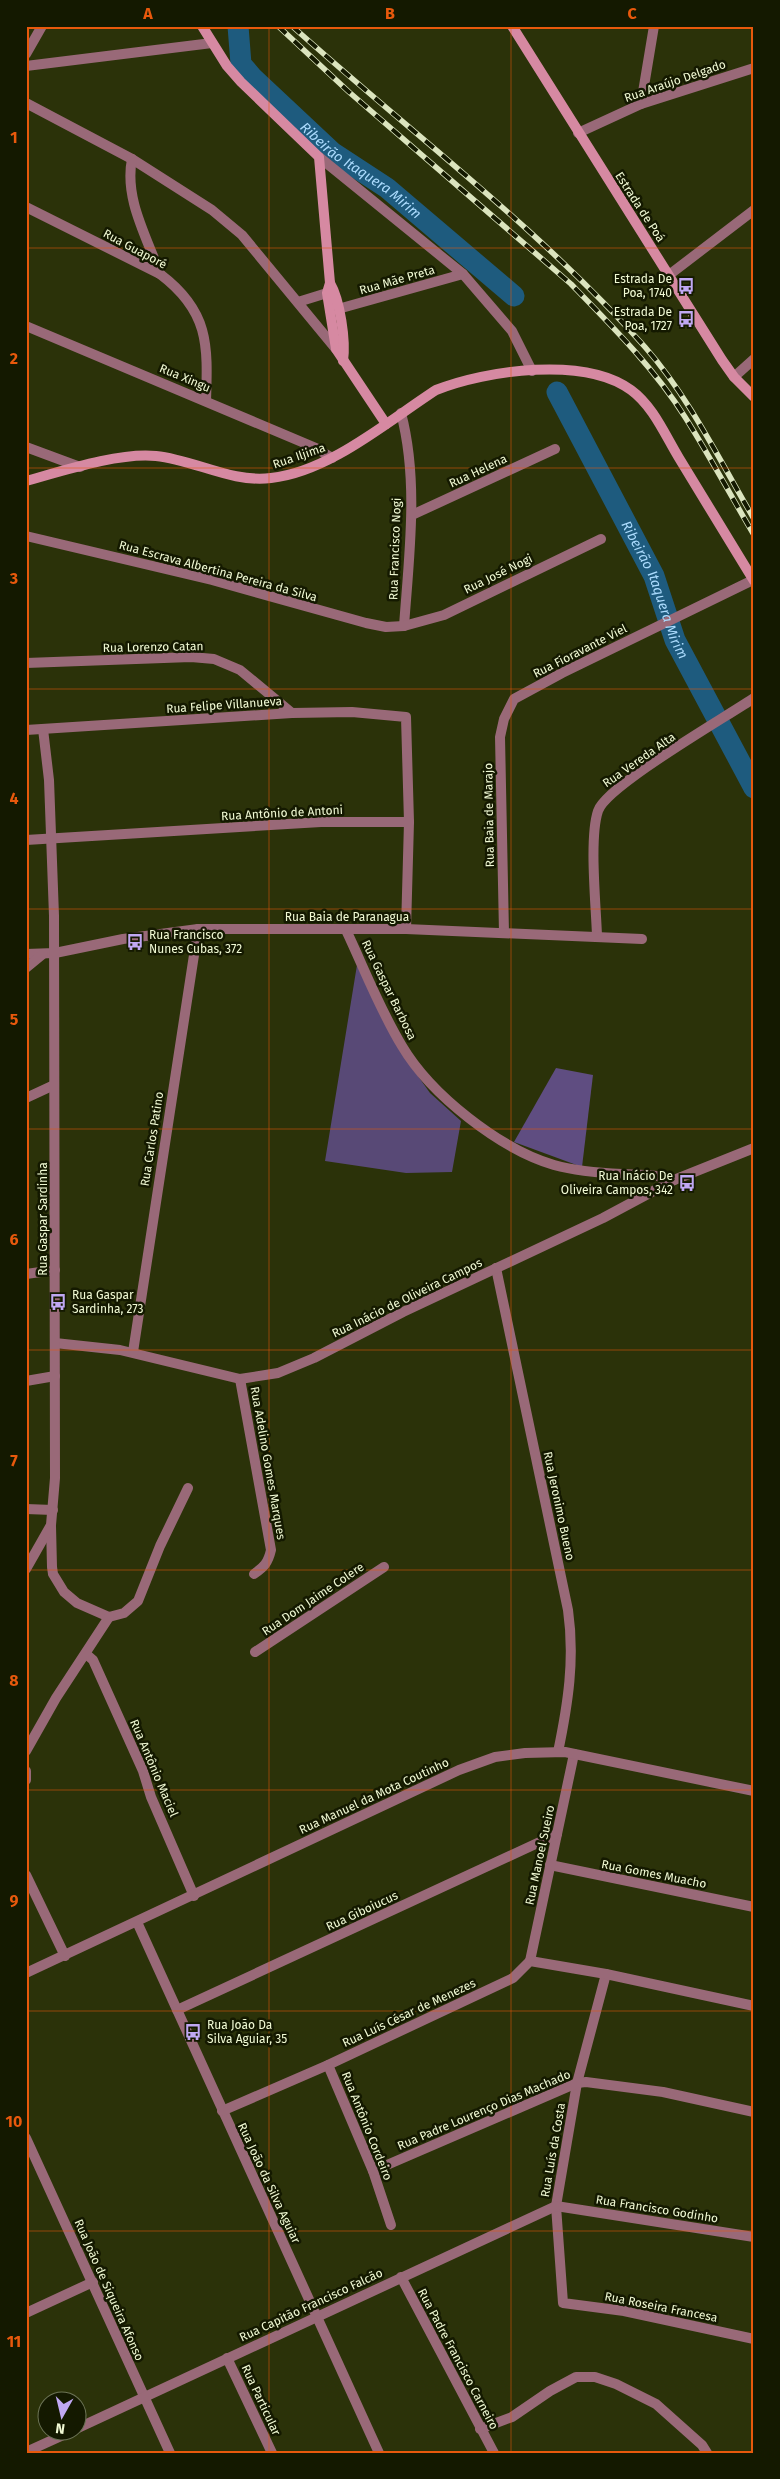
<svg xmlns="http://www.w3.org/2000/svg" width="780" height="2479" font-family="'Fira Sans',sans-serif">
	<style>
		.green { fill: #584976 }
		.forest { fill: #5f4d81 }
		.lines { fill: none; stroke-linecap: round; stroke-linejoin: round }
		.river { stroke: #1e5b7e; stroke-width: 21 }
		.street { stroke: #996978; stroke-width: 10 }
		.secondary { stroke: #d689a2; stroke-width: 10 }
		.rail-casing { stroke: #dbe4be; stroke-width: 5.5 }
		.rail { stroke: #141900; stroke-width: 4; stroke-dasharray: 11; stroke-linecap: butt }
		.grid { fill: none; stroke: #e8590c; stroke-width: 1; stroke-opacity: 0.55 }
		.labels { text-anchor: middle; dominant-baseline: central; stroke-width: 5; stroke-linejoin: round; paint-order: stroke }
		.street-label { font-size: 12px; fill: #f1fad4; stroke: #141900 }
		.poi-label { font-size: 12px; fill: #f1fad4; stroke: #141900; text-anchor: end }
		.water-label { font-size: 14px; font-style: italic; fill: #abdbfd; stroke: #141900 }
		.neatline { fill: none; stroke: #e8590c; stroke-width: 2 }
		.grid-label { font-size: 16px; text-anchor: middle; font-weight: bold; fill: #e8590c }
	</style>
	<rect width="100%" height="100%" fill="#2b3209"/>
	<path class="green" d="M357 965 408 1062 430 1093 461 1121 452 1172 406 1173 325 1161Z"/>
	<path class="forest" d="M556 1068 593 1075 582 1167 514 1142Z"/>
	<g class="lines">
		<g class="river">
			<path id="s1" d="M238 26 241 64 253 78 332 152 387 188 514 296"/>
			<path id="s2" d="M557 392 654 576 675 640 754 788"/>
		</g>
		<g class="street">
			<path d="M26 54 42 26"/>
			<path d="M26 66 212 43"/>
			<path d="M26 103 132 159 212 210 242 235 336 349"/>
			<path d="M641 104 654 26"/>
			<path d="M578 133 641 104 754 68"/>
			<path d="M319 157 463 274 512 331 532 371"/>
			<path d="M132 159C124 199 147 237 160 274"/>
			<path d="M26 207 160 274C209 311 208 344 206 401"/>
			<path d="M669 275 754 210"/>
			<path d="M298 302 327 293"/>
			<path d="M338 309 463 274"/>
			<path d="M26 326 316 448 332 458"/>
			<path d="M734 377 754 359"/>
			<path d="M401 413C419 481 409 556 404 626"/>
			<path d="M26 447 80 467"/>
			<path d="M412 515 555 449"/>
			<path d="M26 536 212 580 366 623 386 627 404 626 444 615 601 539"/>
			<path d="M26 663 191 657 214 659 240 670 292 713"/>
			<path d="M26 730 292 713 352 712 406 717 409 822"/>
			<path d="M26 840 321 822H409L406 929"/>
			<path d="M346 930C364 968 380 1010 402 1046 431 1095 500 1149 554 1165 576 1171 599 1173 622 1174 640 1175 657 1174 674 1180"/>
			<path d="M504 933 500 737 504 719 514 699 562 673 753 580"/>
			<path d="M597 936C596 905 589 838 598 811 606 786 726 717 754 698"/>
			<path d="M26 954 55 953 123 939 198 929H406L642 939"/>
			<path d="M26 968 43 954"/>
			<path d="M26 1098 54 1085"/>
			<path d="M496 1268 568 1610C575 1659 568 1704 558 1752"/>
			<path d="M26 1274 55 1270"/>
			<path d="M55 1343 120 1350 240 1379 278 1373 314 1358 403 1312 603 1218 674 1180 754 1148"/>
			<path d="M133 1352 198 929"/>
			<path d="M240 1379 271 1550C268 1563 264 1567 254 1574"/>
			<path d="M26 1381 55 1376"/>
			<path d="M26 1509 53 1510"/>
			<path d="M51 1526 52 1567 53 1574 64 1592 77 1603 109 1617 124 1613 138 1601 160 1546 188 1488"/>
			<path d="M26 1569 51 1525 55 1478 54 916 49 780 43 729"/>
			<path d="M255 1652 384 1567"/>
			<path d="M86 1654 93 1660 143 1771 151 1797 194 1896"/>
			<path d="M26 1751 56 1698 109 1617"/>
			<path d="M26 1771V1780"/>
			<path d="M550 1865 754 1907"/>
			<path d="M26 1875 65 1956"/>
			<path d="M137 1922 379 2453"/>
			<path d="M530 1961 574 1754"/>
			<path d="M26 1973 459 1770 495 1757 525 1753 565 1752 754 1791"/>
			<path d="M606 1974 577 2083 556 2206 563 2303 624 2311 754 2339"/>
			<path d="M177 2010 557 1834"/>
			<path d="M328 2065 373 2171 391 2225"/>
			<path d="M222 2111 328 2065 513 1978 530 1961 606 1974 754 2006"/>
			<path d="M26 2138 170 2453"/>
			<path d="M373 2171 577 2083 586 2082 663 2092 754 2112"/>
			<path d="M556 2206 754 2237"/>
			<path d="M401 2277 494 2453"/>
			<path d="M26 2313 93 2282"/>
			<path d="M227 2358 272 2453"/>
			<path d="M78 2428 556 2206"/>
			<path d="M480 2429 512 2417 550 2391 576 2377H595L616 2384 656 2404 702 2445 707 2453"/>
			<path d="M26 2452 70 2432"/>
		</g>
		<g class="secondary">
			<path d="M202 26 227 66 241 82 319 157 330 283 327 293 336 349 386 424"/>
			<path d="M512 26 722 360 734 377 754 397"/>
			<path d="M330 283C340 300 346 341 343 361"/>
			<path d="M26 481C62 471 120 452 156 456 195 460 231 483 271 478 329 472 388 421 436 390 486 370 585 356 631 390 653 406 665 435 679 458 704 499 729 540 754 581"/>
		</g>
		<g class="rail-casing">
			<g id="rail">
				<path d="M278 26 349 92 571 284C611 325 654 368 685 417 709 455 731 496 754 535"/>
				<path d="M292 26C409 131 540 229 645 347 689 397 720 461 754 519"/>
			</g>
		</g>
		<use href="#rail" class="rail"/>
	</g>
	<path class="grid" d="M269 26V2453M511 26V2453M26 248H754M26 468H754M26 689H754M26 909H754M26 1129H754M26 1350H754M26 1570H754M26 1790H754M26 2011H754M26 2231H754"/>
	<defs>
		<g id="bus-bare" transform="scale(1.35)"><path d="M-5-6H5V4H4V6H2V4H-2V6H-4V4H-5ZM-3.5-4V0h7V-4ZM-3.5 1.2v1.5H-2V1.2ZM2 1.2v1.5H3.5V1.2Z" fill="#c0a8f3" stroke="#141900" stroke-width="2.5" paint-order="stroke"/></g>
	</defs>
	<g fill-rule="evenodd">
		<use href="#bus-bare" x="686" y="286"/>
		<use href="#bus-bare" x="686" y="319"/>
		<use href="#bus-bare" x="135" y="942"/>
		<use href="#bus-bare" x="687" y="1183"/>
		<use href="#bus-bare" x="58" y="1302"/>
		<use href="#bus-bare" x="193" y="2032"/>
	</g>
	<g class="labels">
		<g class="street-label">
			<text transform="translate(675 81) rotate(-19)">Rua Araújo Delgado</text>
			<text transform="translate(640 207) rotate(57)">Estrada de Poá</text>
			<text transform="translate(135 249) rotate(28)">Rua Guaporé</text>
			<text transform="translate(397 280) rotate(-16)">Rua Mãe Preta</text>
			<text transform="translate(185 378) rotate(23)">Rua Xingu</text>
			<text transform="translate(299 456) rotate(-19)">Rua Iljima</text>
			<text transform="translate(478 471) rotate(-25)">Rua Helena</text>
			<text transform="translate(395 549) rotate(-88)">Rua Francisco Nogi</text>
			<text transform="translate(218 571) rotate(15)">Rua Escrava Albertina Pereira da Silva</text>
			<text transform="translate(498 574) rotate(-26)">Rua José Nogi</text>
			<text transform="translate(153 647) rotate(-1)">Rua Lorenzo Catan</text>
			<text transform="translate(580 651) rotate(-27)">Rua Fioravante Viel</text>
			<text transform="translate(224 705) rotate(-4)">Rua Felipe Villanueva</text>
			<text transform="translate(639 760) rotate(-35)">Rua Vereda Alta</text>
			<text transform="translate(282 813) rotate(-3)">Rua Antônio de Antoni</text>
			<text transform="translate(489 815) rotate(-91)">Rua Baia de Marajo</text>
			<text x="347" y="917">Rua Baia de Paranagua</text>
			<text transform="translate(389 990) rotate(64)">Rua Gaspar Barbosa</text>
			<text transform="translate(152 1139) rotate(-81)">Rua Carlos Patino</text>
			<text transform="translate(43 1219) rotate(-90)">Rua Gaspar Sardinha</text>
			<text transform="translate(407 1298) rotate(-26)">Rua Inácio de Oliveira Campos</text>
			<text transform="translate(268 1463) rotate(80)">Rua Adelino Gomes Marques</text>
			<text transform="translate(559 1506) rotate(78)">Rua Jeronimo Bueno</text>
			<text transform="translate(313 1599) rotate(-34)">Rua Dom Jaime Colere</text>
			<text transform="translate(154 1768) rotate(67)">Rua Antônio Maciel</text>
			<text transform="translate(374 1796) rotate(-25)">Rua Manuel da Mota Coutinho</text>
			<text transform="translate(540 1855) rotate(-78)">Rua Manoel Sueiro</text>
			<text transform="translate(654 1874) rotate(11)">Rua Gomes Muacho</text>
			<text transform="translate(362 1911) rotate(-25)">Rua Giboiucus</text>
			<text transform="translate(409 2013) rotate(-25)">Rua Luís César de Menezes</text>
			<text transform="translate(484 2110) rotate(-23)">Rua Padre Lourenço Dias Machado</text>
			<text transform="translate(367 2126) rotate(68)">Rua Antônio Cordeiro</text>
			<text transform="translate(553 2150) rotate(-80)">Rua Luís da Costa</text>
			<text transform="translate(269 2183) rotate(65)">Rua João da Silva Aguiar</text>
			<text transform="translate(657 2209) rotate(9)">Rua Francisco Godinho</text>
			<text transform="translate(109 2290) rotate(66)">Rua João de Siqueira Afonso</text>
			<text transform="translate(311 2305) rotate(-25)">Rua Capitão Francisco Falcão</text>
			<text transform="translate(661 2307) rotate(11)">Rua Roseira Francesa</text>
			<text transform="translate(458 2359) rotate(62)">Rua Padre Francisco Carneiro</text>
			<text transform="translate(261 2400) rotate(65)">Rua Particular</text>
		</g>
		<g class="poi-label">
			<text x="672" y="279">Estrada De<tspan x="672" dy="14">Poa, 1740</tspan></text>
			<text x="672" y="312">Estrada De<tspan x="672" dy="14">Poa, 1727</tspan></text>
			<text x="149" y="935" text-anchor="start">Rua Francisco<tspan x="149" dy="14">Nunes Cubas, 372</tspan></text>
			<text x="673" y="1176">Rua Inácio De<tspan x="673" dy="14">Oliveira Campos, 342</tspan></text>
			<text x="72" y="1295" text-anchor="start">Rua Gaspar<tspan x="72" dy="14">Sardinha, 273</tspan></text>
			<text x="207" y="2025" text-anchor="start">Rua João Da<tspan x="207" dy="14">Silva Aguiar, 35</tspan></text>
		</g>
		<g class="water-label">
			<text stroke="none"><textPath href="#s1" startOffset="199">Ribeirão Itaquera Mirim</textPath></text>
			<text stroke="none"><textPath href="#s2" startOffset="221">Ribeirão Itaquera Mirim</textPath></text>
		</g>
	</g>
	<rect width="780" height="2479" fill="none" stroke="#141900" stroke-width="55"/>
	<g transform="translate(62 2416) rotate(188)"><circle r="24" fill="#141900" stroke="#6c7355"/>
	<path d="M0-4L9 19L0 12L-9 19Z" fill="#c0a8f3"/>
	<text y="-8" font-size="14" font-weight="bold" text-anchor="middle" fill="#f1fad4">N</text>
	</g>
	<rect x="28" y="28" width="724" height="2424" class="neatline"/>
	<g class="grid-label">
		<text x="148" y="19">A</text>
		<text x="390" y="19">B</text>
		<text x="632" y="19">C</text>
		<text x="14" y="143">1</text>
		<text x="14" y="364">2</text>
		<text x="14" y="584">3</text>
		<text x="14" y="804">4</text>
		<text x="14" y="1025">5</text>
		<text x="14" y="1245">6</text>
		<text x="14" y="1466">7</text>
		<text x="14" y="1686">8</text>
		<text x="14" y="1906">9</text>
		<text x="14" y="2127">10</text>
		<text x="14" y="2347">11</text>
	</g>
</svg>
